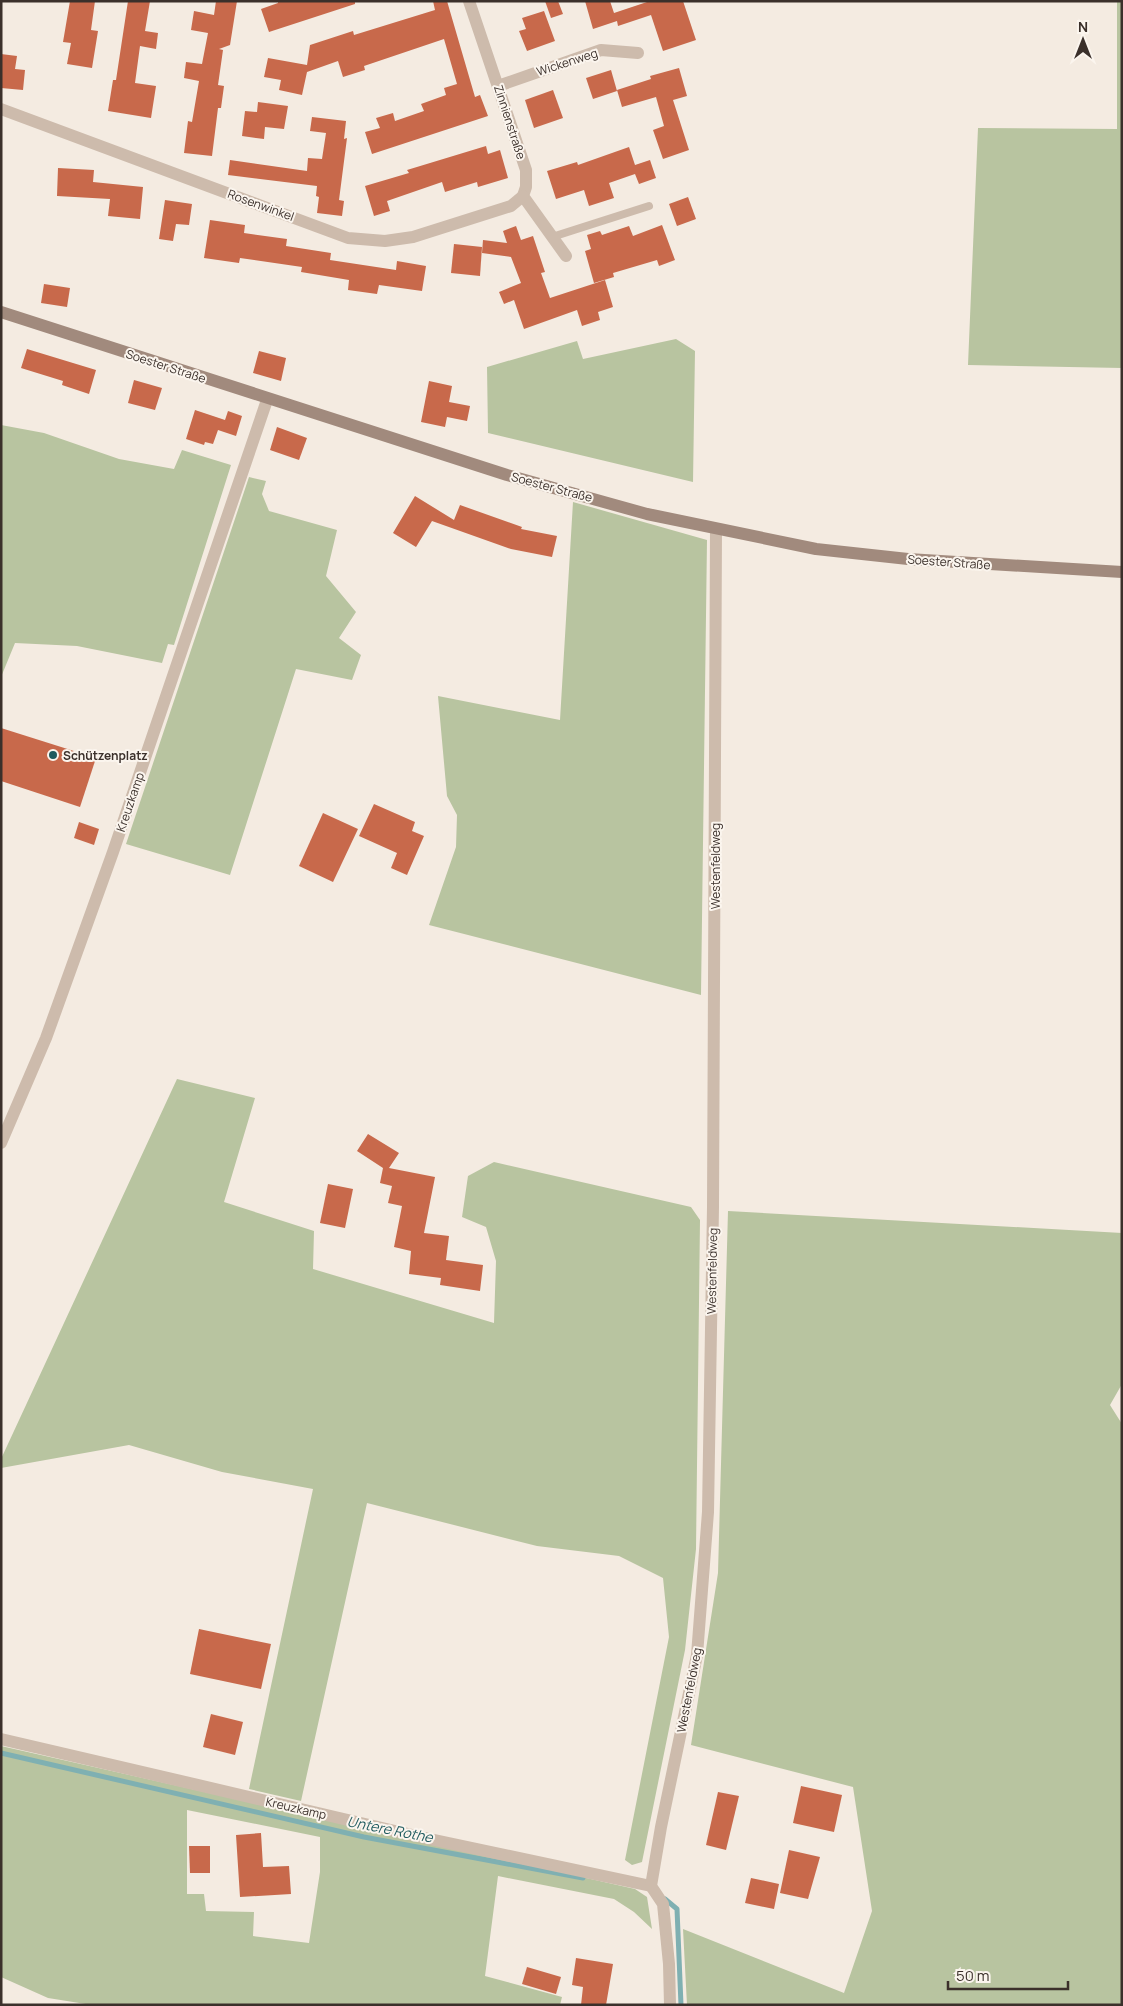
<svg xmlns="http://www.w3.org/2000/svg" width="1123" height="2006" font-family="Manrope,sans-serif">
	<style>
		.green { fill: #b8c4a0; fill-rule: evenodd }
		.lines { fill: none; stroke-linecap: round; stroke-linejoin: round }
		.stream { stroke: #7fb0b2; stroke-width: 5 }
		.building { fill: #c8694b }
		.service { stroke: #cdbbac; stroke-width: 8 }
		.minor { stroke: #cdbbac; stroke-width: 12 }
		.secondary { stroke: #a18a7d; stroke-width: 12 }
		.poi-dot { fill: #1f5a5e; stroke: #fbf5ee; stroke-width: 2 }
		.labels { text-anchor: middle; dominant-baseline: central; stroke-width: 4; stroke-linejoin: round; paint-order: stroke }
		.street-label { font-size: 12px; fill: #3b302b; stroke: #fbf5ee }
		.poi-label { font-size: 12px; font-weight: bold; fill: #3b302b; stroke: #fbf5ee; text-anchor: start }
		.water-label { font-size: 14px; font-style: italic; fill: #1f5a5e; stroke: #fbf5ee }
	</style>
	<rect width="100%" height="100%" fill="#f4ebe1"/>
	<g class="green">
		<path d="M1117 1H1122V368L968 365 978 128 1117 129Z"/>
		<path d="M676 339 695 351 693 482 488 433 487 367 577 341 583 359Z"/>
		<path d="M1 425 44 433 119 459 174 469 182 450 231 465 174 645 168 644 162 663 77 646 15 643 1 677Z"/>
		<path d="M249 477 266 481 262 494 269 511 337 530 326 576 356 612 339 638 361 655 352 680 296 669 230 875 126 844Z"/>
		<path d="M573 502 707 540 701 995 429 925 456 847 457 815 447 796 438 696 560 720Z"/>
		<path d="M177 1079 255 1098 224 1202 314 1231 313 1269 494 1323 496 1261 486 1227 462 1217 468 1176 494 1162 691 1207 700 1220 696 1549 685 1650 642 1862 632 1865 625 1860 669 1637 663 1578 619 1556 537 1546 367 1503 301 1801 249 1789 313 1489 222 1472 129 1445 1 1468V1459Z"/>
		<path d="M728 1211 1122 1233V1384L1110 1405 1122 1424V2005H687L683 1929 844 1993 872 1911 853 1787 691 1745 718 1573Z"/>
		<path d="M1 1746 635 1889 647 1897 652 1929 634 1912 614 1899 498 1876 485 1976 562 1997 560 2005H92L48 1998 1 1977ZM187 1810 320 1837V1872L309 1943 253 1936 254 1912 206 1911 204 1894H187Z"/>
	</g>
	<g class="lines">
		<g class="stream">
			<path d="M1 1753 364 1837 583 1878"/>
			<path d="M665 1899 677 1909 681 2005"/>
		</g>
	</g>
	<g class="building">
		<path d="M70 1H95L91 30 98 31 92 68 67 64 71 43 63 42Z"/>
		<path d="M128 1H150L145 31 158 33 156 49 140 46 135 83 156 86 151 118 108 111 113 80H116Z"/>
		<path d="M216 1H237L230 45 219 49 223 50 218 85 224 86 221 108H218L212 156 184 153 188 121 192 122 199 81 184 78 186 62 202 64 208 33 191 30 194 11 214 15Z"/>
		<path d="M278 1H355V4L269 32 261 9 278 3Z"/>
		<path d="M433 1H447L475 97 480 95 488 116 372 154 365 132 380 128 376 118 393 113 395 121 424 111 421 104 446 95 444 88 457 84 444 39 364 66 365 70 343 77 338 61 307 72 302 95 279 90 281 80 264 77 268 58 307 65 310 45 353 31 354 35 435 10Z"/>
		<path d="M545 1H558L563 14 551 18Z"/>
		<path d="M585 1H610L616 19 614 13 650 1H683L696 40 663 51 651 15 618 26 617 21 593 29Z"/>
		<path d="M544 11 555 41 527 51 519 31 526 29 522 18Z"/>
		<path d="M1 54 17 56 15 69 25 70 23 90 1 88Z"/>
		<path d="M679 68 687 96 673 100 689 150 663 159 653 130 664 126 656 97 622 107 617 90 651 79 650 76Z"/>
		<path d="M611 70 617 91 593 99 586 78Z"/>
		<path d="M553 90 563 118 534 128 525 100Z"/>
		<path d="M258 102 288 106 284 129 265 127 264 139 242 136 245 111 257 112Z"/>
		<path d="M312 117 346 121 344 139 347 138 339 200 344 201 342 216 317 213 319 197 316 196 317 186 228 175 230 160 307 171 308 158 322 159 326 133 310 131Z"/>
		<path d="M486 146 488 154 500 150 508 178 478 187 477 182 445 192 442 182 387 201 390 211 374 216 365 186 409 173 407 170Z"/>
		<path d="M629 147 635 165 650 160 656 178 639 184 635 174 609 183 614 198 589 206 584 190 556 199 547 171 577 162 578 165Z"/>
		<path d="M58 168 94 170 93 182 143 187 140 219 108 216 110 199 57 196Z"/>
		<path d="M688 197 696 219 677 226 669 204Z"/>
		<path d="M165 200 192 204 189 225 176 224 173 241 159 239Z"/>
		<path d="M210 220 245 225 244 233 287 239 286 246 331 253 330 260 396 270 397 261 426 266 422 291 379 285 377 294 348 290 349 280 301 272 302 267 240 258 239 263 204 258Z"/>
		<path d="M662 225 675 260 659 266 657 260 613 273 614 277 594 283 585 251 591 249 587 235 600 231 602 235 629 226 633 236Z"/>
		<path d="M516 226 521 240 533 236 545 272 541 273 550 298 605 280 613 307 598 312 600 320 582 326 577 310 524 329 514 300 504 304 499 292 521 283 511 257 482 253 483 240 507 243 503 231Z"/>
		<path d="M454 244 482 247 480 276 451 273Z"/>
		<path d="M44 284 70 288 67 307 41 303Z"/>
		<path d="M27 349 96 370 89 394 62 385 63 381 21 368Z"/>
		<path d="M259 351 286 358 281 381 253 373Z"/>
		<path d="M134 380 162 388 155 410 128 403Z"/>
		<path d="M429 381 452 386 449 402 470 406 467 421 447 417 445 427 421 422Z"/>
		<path d="M195 410 225 420 228 411 242 416 236 436 218 430 213 444 205 442 204 445 186 439Z"/>
		<path d="M277 427 307 438 299 460 270 450Z"/>
		<path d="M415 496 454 520 460 505 522 527 521 529 557 536 552 557 511 549 432 521 416 547 393 533Z"/>
		<path d="M1 728 96 758 80 807 1 781Z"/>
		<path d="M374 804 415 822 412 831 424 836 407 875 391 868 397 853 359 836Z"/>
		<path d="M323 813 358 829 333 882 299 866Z"/>
		<path d="M79 822 99 829 94 845 74 838Z"/>
		<path d="M368 1134 399 1153 389 1168 435 1177 424 1233 449 1236 446 1260 483 1265 480 1291 440 1285 441 1278 409 1274 411 1251 394 1247 402 1206 388 1203 392 1186 380 1183 383 1168 357 1151Z"/>
		<path d="M328 1184 353 1189 345 1228 320 1223Z"/>
		<path d="M199 1629 271 1644 261 1689 190 1674Z"/>
		<path d="M211 1714 243 1722 235 1755 203 1747Z"/>
		<path d="M801 1786 842 1795 834 1832 793 1823Z"/>
		<path d="M718 1792 739 1796 726 1850 706 1845Z"/>
		<path d="M261 1833 263 1867 289 1866 291 1894 240 1897 236 1835Z"/>
		<path d="M189 1846H210V1873H190Z"/>
		<path d="M789 1850 820 1857 808 1899 780 1893Z"/>
		<path d="M751 1878 779 1884 774 1909 745 1903Z"/>
		<path d="M576 1958 613 1964 606 2005H581L583 1987 572 1985Z"/>
		<path d="M527 1967 561 1977 556 1994 522 1984Z"/>
	</g>
	<g class="lines">
		<path class="service" d="M552 237 649 206"/>
		<g class="minor">
			<path d="M469 1 526 170V187L523 196 566 256"/>
			<path d="M498 86 601 50 638 53"/>
			<path d="M1 109 348 238 385 241 413 237 511 206 523 196"/>
			<path d="M1 1143 46 1038 113 852 267 400"/>
			<path d="M1 1739 425 1838 651 1886"/>
			<path d="M670 2005 669 1964 663 1904 651 1886 661 1827 697 1655 708 1512 713 1207 716 529"/>
		</g>
		<path class="secondary" d="M1 312 507 475 647 514 816 549 908 559 1122 572"/>
	</g>
	<circle class="poi-dot" cx="53" cy="755" r="5"/>
	<g class="labels">
		<g class="street-label">
			<text transform="translate(567 62) rotate(-18)">Wickenweg</text>
			<text transform="translate(510 122) rotate(72)">Zinnienstraße</text>
			<text transform="translate(261 205) rotate(20)">Rosenwinkel</text>
			<text transform="translate(166 366) rotate(18)">Soester Straße</text>
			<text transform="translate(552 487) rotate(15)">Soester Straße</text>
			<text transform="translate(949 562) rotate(4)">Soester Straße</text>
			<text transform="translate(130 802) rotate(-71)">Kreuzkamp</text>
			<text transform="translate(715 866) rotate(-90)">Westenfeldweg</text>
			<text transform="translate(712 1271) rotate(-89)">Westenfeldweg</text>
			<text transform="translate(689 1690) rotate(-79)">Westenfeldweg</text>
			<text transform="translate(296 1808) rotate(13)">Kreuzkamp</text>
		</g>
		<g class="poi-label">
			<text x="63" y="755">Schützenplatz</text>
		</g>
		<g class="water-label">
			<text transform="translate(390 1829) rotate(11)">Untere Rothe</text>
		</g>
	</g>
	<rect width="1123" height="2006" fill="none" stroke="#3b302b" stroke-width="5"/>
	<g transform="translate(1083 40)" stroke="#fbf5ee" stroke-width="4" paint-order="stroke">
	<path d="M0-4L9 19L0 12L-9 19Z" fill="#3b302b"/>
	<text y="-8" font-size="14" font-weight="bold" text-anchor="middle" fill="#3b302b">N</text>
	</g>
	<path d="M948 1981v8h120v-8" fill="none" stroke="#3b302b" stroke-width="2.5"/>
	<text x="956" y="1981" font-size="15" fill="#3b302b" stroke="#fbf5ee" stroke-width="4" paint-order="stroke">50 m</text>
</svg>
